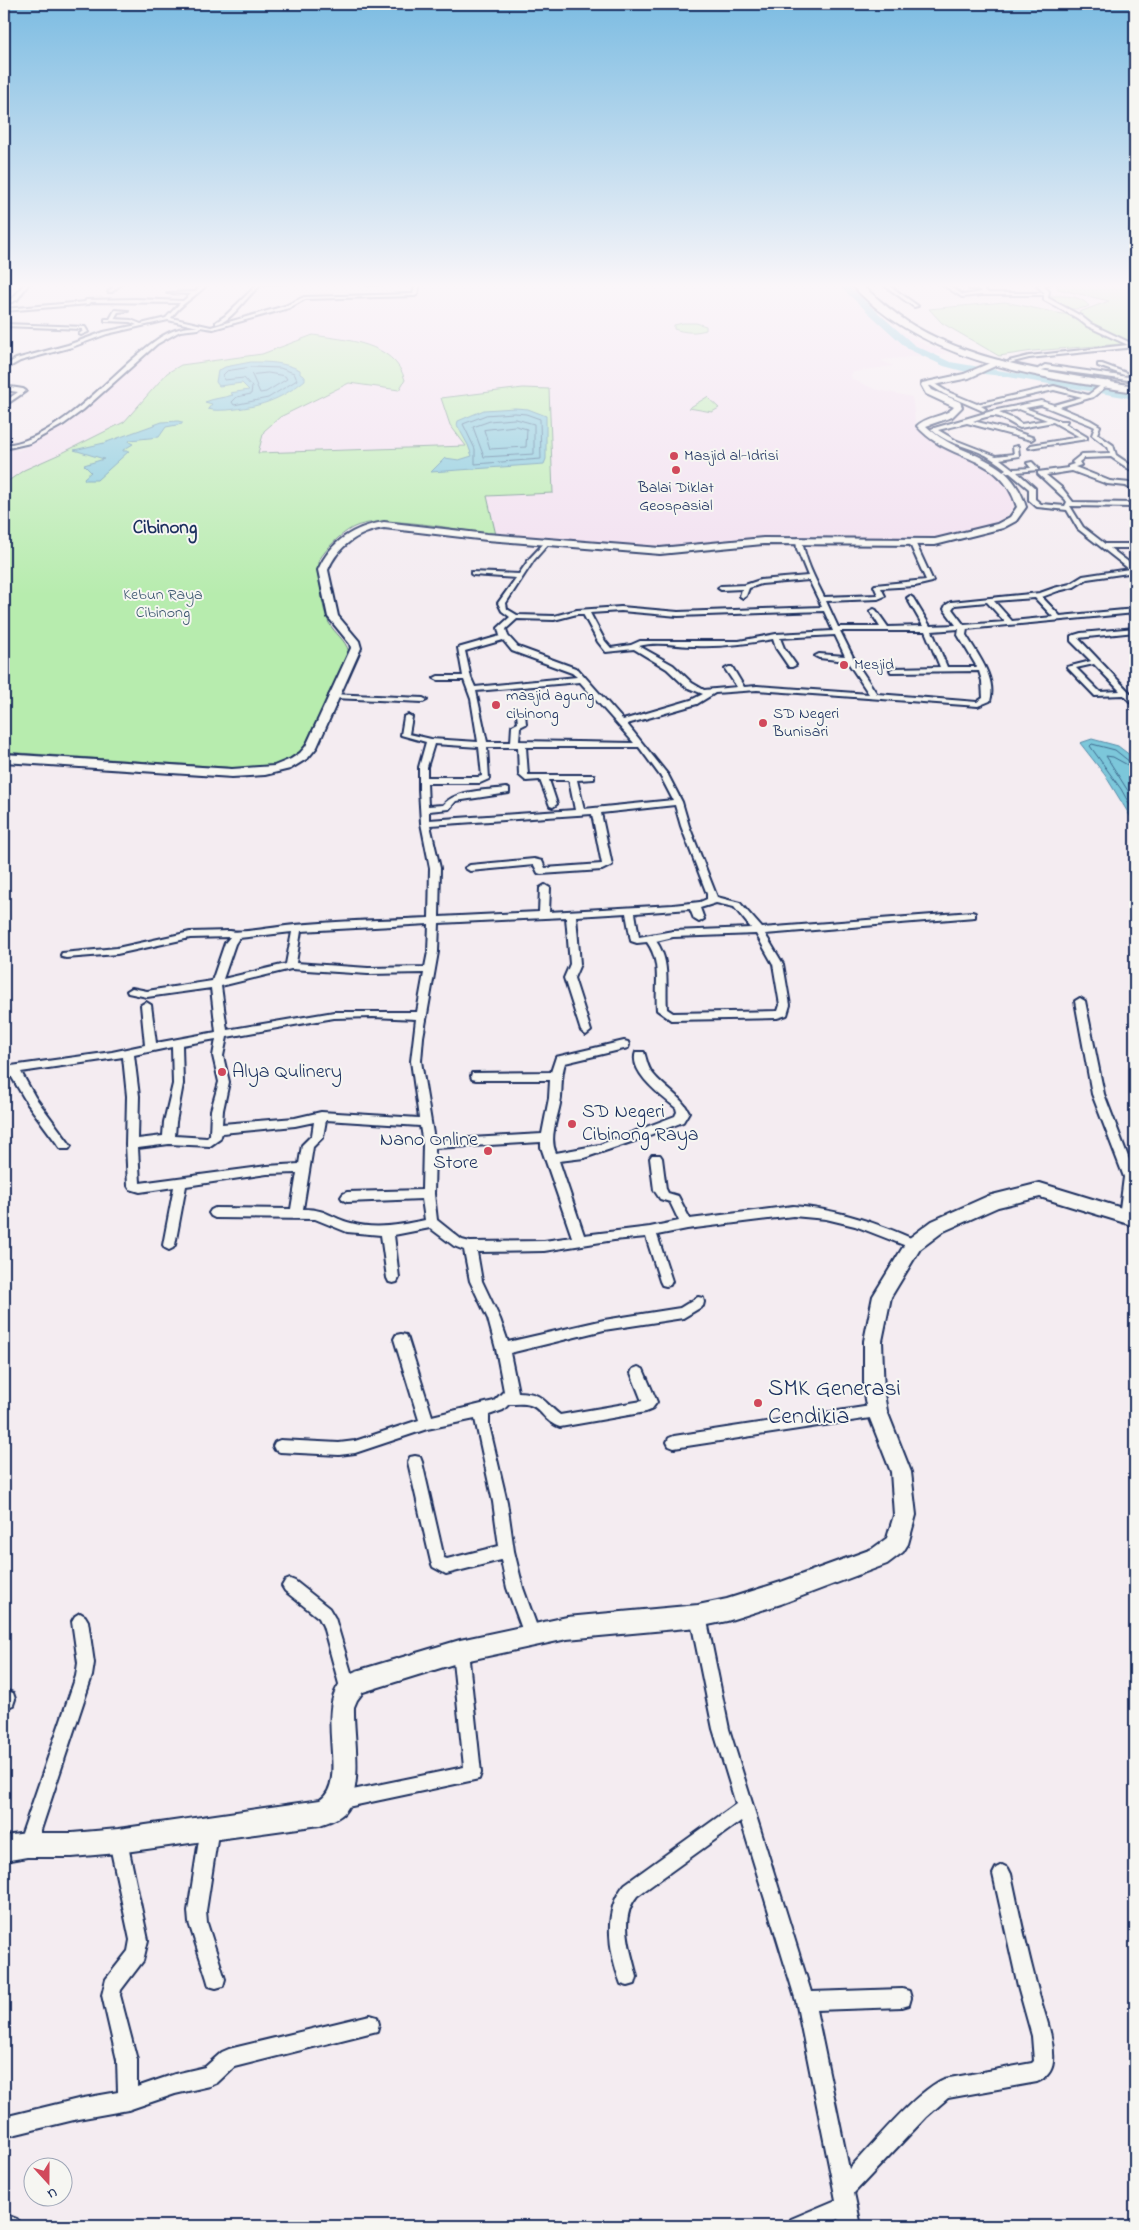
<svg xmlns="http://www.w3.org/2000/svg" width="1139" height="2230" font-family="'Indie Flower',sans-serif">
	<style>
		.built { fill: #f2e0f0 }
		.green { fill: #b7ecae; stroke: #698e86 }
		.water { fill: #7bc7da; stroke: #558aa8 }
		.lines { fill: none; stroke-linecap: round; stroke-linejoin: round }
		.shore { stroke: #416c90; stroke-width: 1 }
		.river { fill: #7bc7da; fill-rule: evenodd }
		.street-casing { stroke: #1b2f5e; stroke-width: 4 }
		.secondary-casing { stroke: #1b2f5e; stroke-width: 4 }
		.highway-casing { stroke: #1b2f5e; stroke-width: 4 }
		.street { fill: #f6f6f2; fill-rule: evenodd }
		.secondary { fill: #f6f6f2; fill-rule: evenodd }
		.highway { fill: #f6f6f2; fill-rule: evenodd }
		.poi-dot { fill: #d1495b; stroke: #f6f6f2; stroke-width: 2 }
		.labels { text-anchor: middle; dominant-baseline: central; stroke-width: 4; stroke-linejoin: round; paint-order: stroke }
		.far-poi-label { font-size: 16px; fill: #1b2f5e; stroke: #f6f6f2; text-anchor: start }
		.far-park-label { font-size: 16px; fill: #3a556e; stroke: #f6f6f2 }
		.far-quarter-label { font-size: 19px; font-weight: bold; fill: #1b2f5e; stroke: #f6f6f2 }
		.poi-label { font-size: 20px; fill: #1b2f5e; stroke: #f6f6f2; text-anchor: start }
		.near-poi-label { font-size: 24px; fill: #1b2f5e; stroke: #f6f6f2; text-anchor: start }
	</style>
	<rect width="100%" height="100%" fill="#f4ecf1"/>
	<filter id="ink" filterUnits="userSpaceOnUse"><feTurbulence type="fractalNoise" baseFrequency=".02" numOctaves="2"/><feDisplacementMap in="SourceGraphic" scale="10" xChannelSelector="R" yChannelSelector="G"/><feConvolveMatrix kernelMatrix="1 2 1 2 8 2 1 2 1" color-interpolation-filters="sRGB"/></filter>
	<g filter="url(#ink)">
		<path class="built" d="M424 283H843L900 331 926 345 949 353 881 360 893 366 853 372 851 375 852 379 874 389 912 397 916 428 936 442 978 461 997 475 1010 488 1013 495 1014 506 1007 516 988 527 961 535 936 538 793 536 731 539 665 548 496 535 384 521 370 523 352 528 327 548 319 560 325 612 329 622 346 643 349 652 240 768 4 752V448L19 450 41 439 57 428 65 427 117 380 167 338 181 331 216 329 294 306 308 299 418 296Z"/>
		<g class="green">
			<path d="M1058 283H1135V345L1121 344 1033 351 999 356 942 323 929 309 1005 302 1062 314H1074L1109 301 1058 289Z"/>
			<path d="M1048 296C1061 296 1080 294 1089 306 1076 312 1056 309 1048 296Z"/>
			<path d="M683 323H696L706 326V330C695 333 686 333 674 329V325Z"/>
			<path d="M313 335C346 340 394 342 405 380L399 390 349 383 280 417 264 431 258 453 466 446 450 425 441 398 523 388 549 389 553 493 487 496 496 535C462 531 381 512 352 528 339 535 327 548 319 560 319 576 321 608 329 623 335 634 345 639 349 652L301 753C281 766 263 768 240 768L4 752V484L24 470 62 453 124 422 167 373 181 365 262 354Z"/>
			<path d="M707 397 719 408 712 412 689 408Z"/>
		</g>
		<g class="water">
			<path d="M251 362C269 362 283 362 300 370V374L305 377V380C279 401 259 407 227 410 219 410 215 411 208 409L212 404 205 402C215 398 223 398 233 395L230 393 249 390 242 383 219 386 216 382 218 371 225 367Z"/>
			<path d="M515 408 528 409 546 416V459L544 464 431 472 445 458 459 460 472 456 468 445 457 425 458 421 484 410Z"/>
			<path d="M178 421 182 422V424L166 427 159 437 130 440 129 442 133 444 123 450V451H129L97 480H85L84 478 91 472 84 465 104 459 74 450 104 443 162 422Z"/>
			<path d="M1092 739 1118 746 1135 759V824L1105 775 1080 743Z"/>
		</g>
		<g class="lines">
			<g class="shore">
				<path d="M252 367 280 368 294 373 297 380 268 398 234 405 232 402 237 397 251 394 252 387 244 378 224 380 223 375 227 371Z"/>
				<path d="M268 373 285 376 287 379 266 392 260 393 252 375Z"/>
				<path d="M515 413 526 414 540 419 541 459 475 464V449L463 424 486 415Z"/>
				<path d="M516 419 534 424V454L484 457 473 427 490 421Z"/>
				<path d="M516 426 527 429 526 447 490 449 484 430Z"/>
				<path d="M1135 763 1130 762 1115 750 1092 744 1090 746 1121 789 1135 814"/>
				<path d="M1135 769 1113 757 1106 756 1135 802"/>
			</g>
			<path class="river" d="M836 283H845L914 345 950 362 1135 393V399L1003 376 966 372 944 366 908 349Z"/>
			<g class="street-casing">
				<g id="street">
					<path d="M25 283H29L17 300 4 305V302L13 298Z"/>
					<path d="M49 283H81L79 284Z"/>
					<path d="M117 283H122L112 292H108Z"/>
					<path d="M204 283H209C197 296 182 302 171 318L211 327 285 306 304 297 413 294 416 283H420L417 295 415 296 305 299 289 308 213 329 200 327 198 329 180 331 157 344 83 410 64 424 30 443 4 449V445C51 442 100 387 134 358 147 347 162 333 179 329 185 327 192 327 198 327L168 320 107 334 72 347 20 361 4 370V366L16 359 68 345 104 332 137 325 130 322 105 321V319H110L115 310 128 311 118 312 114 319 131 320 141 324 166 318 180 303 91 302 89 304 4 311V309L85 302 86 300 136 299 183 301 191 294 167 293 195 292Z"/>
					<path d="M259 283H286C279 285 269 282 262 285 249 291 233 322 216 324V322L225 316Z"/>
					<path d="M365 283H402L367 285Z"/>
					<path d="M881 283H886L918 306 914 307Z"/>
					<path d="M940 283H945L963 295 982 292 978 289H969L971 287H981L988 293H1045L1037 286 1044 283H1051L1043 286 1049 291 1048 298 1081 316 1091 324 1135 345V347L1029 358 1009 363V361L1029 356 1128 345 1087 326 1077 318 1044 300V295H981L962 297Z"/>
					<path d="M4 324 85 327 88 332 81 335 79 334 83 331V329L4 326Z"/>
					<path d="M1098 364H1102L1129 374 1124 375 1098 366Z"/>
					<path d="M1045 365 1135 378V381L1046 369 1038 371V369Z"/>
					<path d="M1107 381 1112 382 1093 397 1059 407 1090 420 1100 426 1097 434 1113 445 1116 455 1135 468V473L1111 457 1084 458 1079 462 1081 465 1075 467 1110 481 1130 483 1135 487V492L1126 486 1107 484 1072 471 1046 475 1062 488 1073 502 1135 503V507L1070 506 1083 527 1105 544H1135V548H1110L1135 567V572L1087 579 1074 587 1058 591 1042 597 1060 616 1135 609V613L967 629 966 635C977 654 997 678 990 701L978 706 757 690 715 693 697 704 627 724 668 775 682 802 689 826 717 897 740 903 762 928 972 912 975 913V917L765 934 783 964 790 1005 787 1015 777 1018 671 1020 657 1010C655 986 662 963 647 942L637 943 631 941 626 913 576 916 580 964 574 978 591 1031 586 1035 581 1031 564 978 570 964 566 917 439 923 438 952 423 1037 421 1061 434 1140 542 1134 549 1098 550 1080H476L472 1079 471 1076 472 1073 551 1072 556 1057 624 1041 628 1042 629 1045 628 1048 565 1063C561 1075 562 1086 561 1098 559 1115 548 1137 556 1153L599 1145 675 1116 677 1112 676 1108C663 1097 628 1072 636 1052H644C647 1060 647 1067 653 1074 664 1088 681 1096 689 1112L683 1122 637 1140 584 1158 559 1161 584 1235 650 1227 679 1221 670 1202 660 1199 654 1190 650 1158 652 1155H660L662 1158 666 1189 668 1193 678 1196 690 1219 793 1206C838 1209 877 1223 918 1241L920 1244 918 1247 914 1249 855 1226 826 1219 793 1216 687 1229 657 1235 672 1281 670 1285 666 1286 662 1285 660 1281 646 1237 614 1240 544 1251 477 1252 482 1281 500 1319 508 1342 604 1320 680 1308 698 1297 703 1298 704 1302 703 1306 683 1318 604 1330 510 1353 518 1392C544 1393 542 1401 560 1415L642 1401 631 1373 633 1369 638 1367 643 1369 657 1402 651 1410 646 1412 560 1427C544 1422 541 1408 530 1405 524 1403 516 1404 509 1404L503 1410 489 1415V1425L507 1502 514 1551 523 1588 540 1635 538 1640 532 1643 526 1640 507 1588 501 1560 446 1574 433 1567 431 1562 408 1462 410 1457 415 1456 420 1457 422 1462 444 1558 447 1559 499 1546 493 1502 475 1419 427 1429 355 1453 339 1455 280 1452 275 1450 273 1446 275 1442 280 1440 339 1443 355 1441 419 1420 394 1339 396 1335 401 1334 406 1335 408 1339 432 1416 494 1401 504 1391 496 1349 488 1319 470 1281 464 1250 454 1246 430 1228 394 1235 399 1278 397 1282 393 1283 389 1282 387 1278 381 1235 347 1232 315 1219 215 1218 211 1216 209 1213 211 1210 215 1208 291 1209 297 1173 267 1174 186 1186 175 1245 173 1248 169 1250 165 1248 163 1245 174 1187 140 1192 130 1189 128 1186 126 1144 127 1096 123 1057 21 1072 35 1097 69 1143 71 1146 69 1149H61L27 1103 10 1074 4 1075V1067L112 1052 145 1045 141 1005 146 1002 151 1005 156 1043 216 1032 211 988 147 997 128 993 127 991 132 988 147 991 212 981 225 943 230 937 190 938 117 954 66 958 62 957 61 955 62 953 117 948 190 932 230 931C240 934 281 926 295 925 339 921 384 920 429 918L430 868 421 823 419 789V767L426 742 401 735 404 717 408 715 412 717 409 734 431 739 478 742 471 699 464 680H438L434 678 438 676H463L458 648 500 636 498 628 510 617 502 611 498 603 516 578 473 575 471 574V572L519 574 530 558 548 539 551 541 534 560 506 603 507 609 517 615 554 616 577 610 621 607 678 612 822 607 809 580 761 584 749 588 746 596 743 598 740 596 742 589 721 590 718 588 721 586 745 585 760 580 808 576 797 549 796 540 799 538 802 540C805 560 815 579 824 597L878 595 874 586 875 585 926 580 909 542 912 540 915 542 933 581 932 582 915 586 881 588 885 596 878 599 826 601 838 627H880L870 611 874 609 876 610 888 627 923 626 907 598 910 596 913 598 930 626 956 625 944 609 946 605 951 602 1040 593 1054 588 1070 584 1083 576 1129 569 1078 529 1067 510 1037 507 1029 500V489L1010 473 1004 472 1003 471 1006 469C997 462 989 456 979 452 962 445 944 442 931 429L992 411 1041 401 1054 405 1082 397 1054 390 981 406 986 409 983 411 944 394 928 384 933 383 948 392 977 404 1054 386 1088 395ZM1041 405 1091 425 1095 427 1092 435 1108 447 1110 453 1082 454 1072 462 1074 464 1068 466V468L1038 472V474L1065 499 1067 502 1065 506 1041 504 1035 499V488L1017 472 1038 470V468L1032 462 1027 463 1031 468 1013 469 1000 459 1019 456 1018 446 1013 447 1014 454 996 456 955 440 938 430 967 423 1031 440 1034 438 1014 431 973 421C1000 412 996 416 1020 428L1053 422 1080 437 1031 445 1029 448 1087 439V437L1065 424 1067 421H1060L1025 408ZM1019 409 1047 420 1021 424 1014 419 999 413ZM1035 598 1053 617 1012 621 994 601ZM987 602 1005 622 964 625 952 609 955 605ZM621 611 678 616 824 611 833 631 776 634 739 641H640L631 645 611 648 605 641 590 613ZM577 614H583L598 642 606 652 634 649 667 669 686 687 703 694 691 700 623 720 578 669 518 647 508 636 506 629 517 619 554 620ZM959 629 958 635 977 667H947L932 631ZM840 631H925L940 667 894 668 890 670 891 672 979 671 982 681 983 698 977 702 877 694 855 661ZM835 635 845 656 819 654 815 656 819 658 847 661 869 694 757 686 744 687 732 667H729L725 669 737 687 704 690 692 683 673 665 639 646C657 641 677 646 695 646 721 647 747 644 773 639L776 648 789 667H792L796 665 784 648 780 638ZM503 640 512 651 572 673 577 677 475 687 471 678 465 651ZM580 682 634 743 519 741 520 727 526 724 525 714 521 712 517 714 518 723 512 726 511 742H487L476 691ZM434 744 479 747 482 776 478 777H427V767ZM487 747H518L519 775 526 781 540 780 550 806 553 807 557 804 549 780H569L575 810 429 820V811L449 809 456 801 509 793V789L506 788C486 791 457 789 443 805L428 806 427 783H480L489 779ZM526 747H639L661 777 673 800 584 809 577 780 594 779V775H528ZM675 805 681 826 707 894V899L700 902 673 905 549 912 550 888 545 885 540 888 539 912 439 917 440 868 430 825 592 814 602 864 545 868 542 861 534 859 470 865 465 868 470 871 534 865 538 873 541 874 602 870 612 865 601 813ZM716 903 734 907 751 928 673 931 639 937 635 913 690 909 694 919 699 922 704 919 700 908ZM429 924 428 952 425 967 368 968 296 963 301 931ZM292 932 286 964 223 979 235 944 239 938ZM756 934 773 964 780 1005 778 1011 673 1013 667 1009C665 984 671 962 656 941L673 937ZM291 969 368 974 424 973 417 1012H334L227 1030 221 986ZM373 1017 416 1019 411 1061 419 1118 321 1112 295 1118 222 1124 223 1110 229 1082 223 1056 227 1037 334 1018ZM216 1039 213 1056 219 1082 211 1110 210 1135 207 1138 175 1136 176 1122 183 1084 182 1045ZM172 1047 173 1084 164 1122 163 1136 138 1139 139 1096 134 1055ZM326 1120 420 1126 423 1144 422 1190 347 1192 343 1194 341 1197 343 1200 347 1202 422 1199 425 1220C401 1225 375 1230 351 1223 331 1218 327 1209 303 1209L313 1147 323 1137ZM314 1122 312 1135 302 1145 299 1164 267 1166 140 1183 138 1148 169 1144 210 1146 220 1139 222 1133 295 1126ZM541 1142V1147L572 1237 544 1241 470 1242 462 1240 437 1220 434 1194 435 1148Z"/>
					<path d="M4 386 23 389 26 391 4 406V402L18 392 4 390Z"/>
					<path d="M1135 628V632L1078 638 1135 698V704H1132L1124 695 1095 696 1067 667 1091 661 1071 641V636L1081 633ZM1094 664 1120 691 1100 692 1076 668Z"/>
					<path d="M330 694 423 698 427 700 423 702 333 698 329 696Z"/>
					<path d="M1080 998 1085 1001 1104 1094 1135 1175 1131 1217 1129 1220H1121L1119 1217 1124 1177 1092 1094 1075 1001Z"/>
					<path d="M877 1405 882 1407 884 1411 882 1415 877 1417 674 1448 669 1446 667 1442 669 1438 674 1436Z"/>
					<path d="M290 1579 295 1581 329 1608 335 1618 356 1689 354 1695 348 1697 342 1695 323 1626 319 1618 285 1591 282 1586 285 1581Z"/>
					<path d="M698 1608 703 1611 706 1616 729 1729 811 1992 902 1989 909 1991 911 1998 909 2005 902 2007 816 2010 849 2169C872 2145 916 2091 944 2079L1032 2063 1034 2061 1032 2036 1018 1986 993 1874 996 1868 1002 1865 1008 1868 1011 1874C1019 1912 1027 1950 1037 1987 1043 2011 1055 2037 1053 2062 1052 2072 1046 2078 1037 2082L948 2098 926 2117 854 2193 861 2226H841L839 2219 822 2226H788L791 2219 836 2200 796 2001 741 1821 637 1896C618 1919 631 1951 637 1977L635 1984 628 1986 621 1984C609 1952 602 1911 625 1884L736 1804 713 1729 690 1616 693 1611Z"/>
					<path d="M80 1613 85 1616 88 1621 94 1663 92 1676 36 1845 33 1851 27 1854 21 1851 18 1845 76 1676 78 1663 72 1621 75 1616Z"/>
					<path d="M460 1643 466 1645 468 1651 481 1773 479 1779 338 1809 332 1807 330 1801 332 1795 338 1793 464 1767 452 1651 454 1645Z"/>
					<path d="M7 1691 13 1693 15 1699 13 1705 4 1709V1692Z"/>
					<path d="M210 1818 216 1821 219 1827 206 1911 207 1923 225 1979 223 1986 216 1988 209 1986 207 1979 189 1923 188 1911 201 1827 204 1821Z"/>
					<path d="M118 1832 124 1835 127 1841 148 1940 143 1961 121 1990 120 1995 137 2060V2087L175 2074 205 2067 222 2052 229 2049 370 2015 377 2017 379 2024 377 2031 234 2067 217 2083 210 2086 175 2094 128 2110 78 2119 4 2137V2117L78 2099 118 2092 117 2060 102 1995 106 1979 128 1951 130 1940 109 1841 112 1835Z"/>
					<path d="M4 2214 17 2219 20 2226H4Z"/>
				</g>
			</g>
			<g class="secondary-casing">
				<g id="secondary">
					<path d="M997 360 1004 362 969 378 929 386 932 390 960 402 962 407 952 417 926 426C963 461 1009 451 1026 507L1016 521 1003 528 935 545 763 544 660 554 487 540 384 528C358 532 338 546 328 570L338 616 359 641 361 648 317 747 308 758 290 769 265 775 232 777 4 762V754L232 769 274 766 291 759 300 753 306 746 351 648 350 644 328 617 318 570C331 541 353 527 384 522L487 534 660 548 763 538 935 539 997 524 1010 517 1017 507C1001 452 950 464 917 426 928 415 944 418 954 407L926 394 921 385 922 383 964 374Z"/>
					<path d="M1040 1183 1135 1212V1226L1040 1197 998 1207 944 1231 920 1249 891 1297 882 1341 884 1394 887 1411 911 1472 916 1515 908 1544 903 1552 887 1564 781 1604 727 1621 698 1627 567 1639 460 1662 363 1692 357 1700 354 1707C353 1737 365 1789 344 1813 338 1819 328 1822 320 1825L118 1853 72 1857H27L4 1861V1836L27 1833H72L118 1829 320 1800C353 1779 304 1693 356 1671L460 1640 567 1617 698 1605 727 1599 781 1582 872 1549 887 1538 894 1515 891 1472 867 1411 864 1394V1341L873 1296 908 1239 932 1221 988 1196Z"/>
				</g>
			</g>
			<g class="highway-casing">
				<path id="highway" d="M850 283H859C877 298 894 314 914 326 980 365 1060 373 1135 386V392C1036 377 921 362 850 283Z"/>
			</g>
			<use href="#street" class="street"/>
			<use href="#secondary" class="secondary"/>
			<use href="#highway" class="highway"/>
		</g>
	</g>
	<linearGradient id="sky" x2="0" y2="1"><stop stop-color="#7cbce2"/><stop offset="0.48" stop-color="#faf6f9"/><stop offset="1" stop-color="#faf6f9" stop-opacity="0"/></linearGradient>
	<rect width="1139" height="595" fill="url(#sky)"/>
	<g class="poi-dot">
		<circle cx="674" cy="456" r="5"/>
		<circle cx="676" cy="470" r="5"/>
		<circle cx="844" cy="665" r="5"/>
		<circle cx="496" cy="705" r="5"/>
		<circle cx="763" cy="723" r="5"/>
		<circle cx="222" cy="1072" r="5"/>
		<circle cx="572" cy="1124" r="5"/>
		<circle cx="488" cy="1151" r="5"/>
		<circle cx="758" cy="1403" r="5"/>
	</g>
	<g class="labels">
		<g class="far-poi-label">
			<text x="684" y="456">Masjid al-Idrisi</text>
			<text x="676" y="488" text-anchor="middle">Balai Diklat<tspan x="676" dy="18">Geospasial</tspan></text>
			<text x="854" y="665">Mesjid</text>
			<text x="506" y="696">masjid agung<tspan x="506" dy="18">cibinong</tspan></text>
			<text x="773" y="714">SD Negeri<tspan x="773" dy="18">Bunisari</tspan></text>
		</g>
		<g class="far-park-label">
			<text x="163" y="595">Kebun Raya<tspan x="163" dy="18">Cibinong</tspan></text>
		</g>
		<g class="far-quarter-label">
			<text x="165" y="528">Cibinong</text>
		</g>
		<g class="poi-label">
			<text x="232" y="1072">Alya Qulinery</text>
			<text x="582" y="1112">SD Negeri<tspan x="582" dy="23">Cibinong Raya</tspan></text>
			<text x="478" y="1140" text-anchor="end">Nano Online<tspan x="478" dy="23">Store</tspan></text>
		</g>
		<g class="near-poi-label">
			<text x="768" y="1389">SMK Generasi<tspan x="768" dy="28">Cendikia</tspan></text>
		</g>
	</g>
	<rect width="1139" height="2230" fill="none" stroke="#f6f6f2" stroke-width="20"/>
	<rect x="10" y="10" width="1119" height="2210" fill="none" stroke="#1b2f5e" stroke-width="2" filter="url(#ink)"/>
	<g transform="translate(48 2182) rotate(159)"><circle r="24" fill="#f6f6f2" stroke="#9ea6b7"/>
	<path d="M0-4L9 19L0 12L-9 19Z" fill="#d1495b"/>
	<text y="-8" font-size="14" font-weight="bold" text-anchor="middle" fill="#1b2f5e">U</text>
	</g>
</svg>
